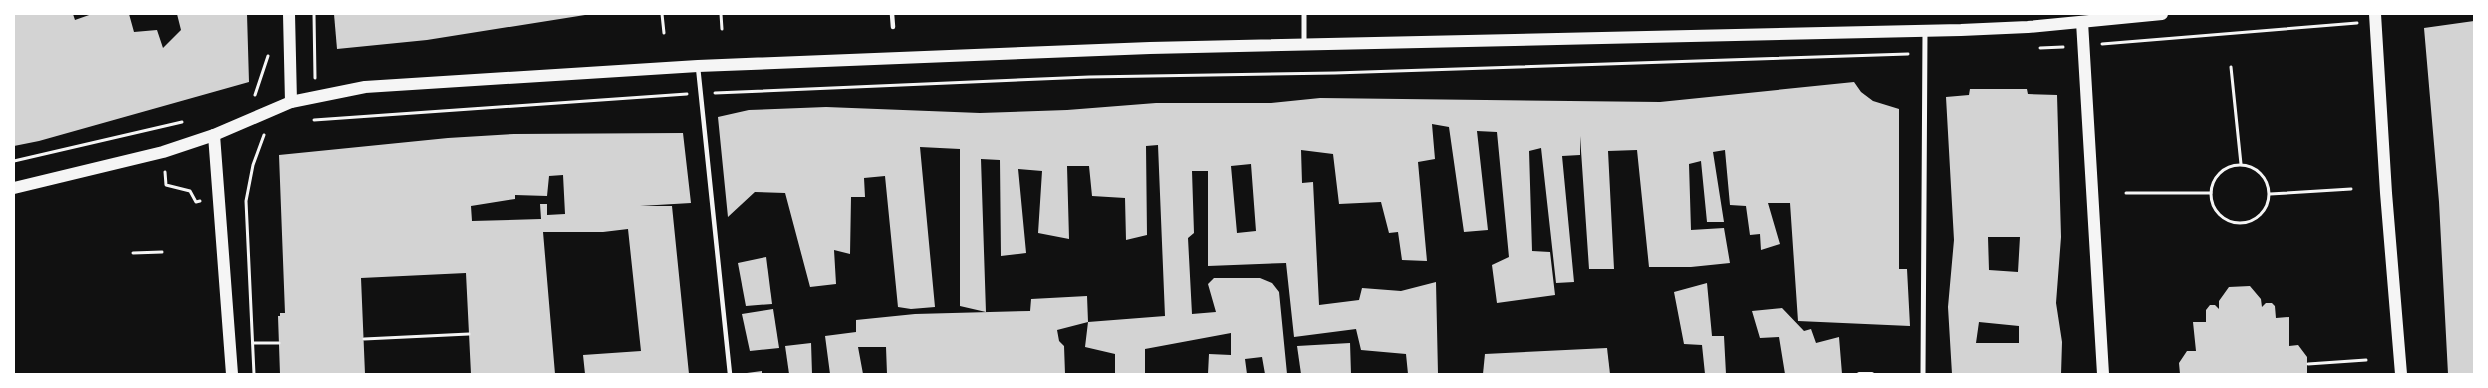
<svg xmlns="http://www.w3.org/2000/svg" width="2488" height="388" font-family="'Roboto Condensed',sans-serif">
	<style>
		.building { fill: #d3d3d3; fill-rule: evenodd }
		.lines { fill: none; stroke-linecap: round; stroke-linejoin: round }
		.path { stroke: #f5f5f5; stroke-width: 3 }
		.service { stroke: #f5f5f5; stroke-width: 4 }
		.pedestrian { stroke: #f5f5f5; stroke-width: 4.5 }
		.minor { stroke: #f5f5f5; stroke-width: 5 }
		.primary { stroke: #f5f5f5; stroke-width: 12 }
	</style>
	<rect width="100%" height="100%" fill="#111"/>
	<g class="building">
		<path d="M14 14H73L75 20 92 14H129L134 32 157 30 163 48 181 30 177 14H247L249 82 39 141 14 146Z"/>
		<path d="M334 14H585V15L427 40 337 49Z"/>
		<path d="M2474 21V374H2448L2439 202 2424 28Z"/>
		<path d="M1854 82 1861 92 1873 101 1899 109V269H1907L1910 326 1798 321 1790 203H1768L1780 244 1761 250 1760 234 1750 235 1746 206 1730 205 1725 150 1713 152 1724 222H1707L1701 161 1689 164 1691 230 1724 228 1730 263 1691 267H1649L1637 150 1608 151 1614 269H1589L1580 136V155L1562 156 1574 282 1556 283 1541 148 1529 151 1532 251 1550 252 1555 295 1497 303 1492 265 1509 257 1497 132 1477 131 1488 230 1464 232 1449 127 1432 124 1435 159 1418 162 1427 261 1402 260 1398 232 1389 233 1381 202 1339 204 1333 154 1301 150 1302 183 1313 182 1319 305 1359 300 1362 288 1401 291 1436 282 1438 374H1408L1406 354 1361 350 1356 329 1294 337 1286 263 1208 266V171H1192L1194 233 1188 238 1192 314 1216 312 1208 284 1214 278H1260L1272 283 1279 292 1287 374H1265L1262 357 1245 359 1247 374H1208L1209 354 1231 355V333L1145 349V374H1115V354L1085 347 1088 322 1165 316 1158 145 1146 146 1147 235 1126 240 1125 198 1092 196 1089 166H1067L1069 239 1038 233 1042 171 1018 169 1026 253 1001 256 1000 160 981 159 986 312 960 306V149L920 147 935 307 911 309 898 307 885 176 864 178 865 197H851L850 254 834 250 836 284 810 287 785 193 755 192 728 217 718 117 749 110 826 107 980 113 1067 110 1156 103H1271L1320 98 1660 102ZM1251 164 1256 231 1237 233 1231 166Z"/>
		<path d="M1970 89H2027L2028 94 2057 95 2061 237 2056 303 2062 342 2061 374H1952L1948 307 1954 240 1946 97 1969 95ZM1988 237H2020L2018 272 1989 270ZM1979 322 2019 326V343H1976Z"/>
		<path d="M683 133 691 203 640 206H672L689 374H585L583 355 641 351 628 229 603 232H543L555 374H471L466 273 361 278 365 374H280L278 316H280V313H285L279 155 448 138 514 134ZM563 175 565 214 547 215V204H540L541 219 472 221 471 206 515 199V195L547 196 549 176Z"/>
		<path d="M766 257 772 304 746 306 738 263Z"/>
		<path d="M1707 283 1712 336H1724L1726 374H1705L1702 345 1684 344 1674 292Z"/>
		<path d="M2250 286 2261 299 2262 307 2266 303H2272L2275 306 2276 318 2289 317V346L2298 345 2307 357V374H2180L2179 363 2187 351H2196L2193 322H2206V310L2210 305H2215L2219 309V301L2229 287Z"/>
		<path d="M1087 296 1088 322 1057 330 1059 341 1064 346 1065 374H887L886 347H858L863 374H830L825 336 856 332V320L915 314 1030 311 1031 299Z"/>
		<path d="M1782 308 1804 331 1811 329 1816 343 1839 337 1842 374H1785L1779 337 1760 338 1752 311Z"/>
		<path d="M773 309 779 348 750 351 742 314Z"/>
		<path d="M811 343 812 374H789L785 346Z"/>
		<path d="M1350 343 1351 374H1301L1297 346Z"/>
		<path d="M1607 348 1610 374H1483L1485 354Z"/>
		<path d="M762 371V374H747V373Z"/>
	</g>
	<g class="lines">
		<g class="path">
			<path d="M314 14 315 78"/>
			<path d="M662 14 664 33"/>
			<path d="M721 14 722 29"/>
			<path d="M2102 44 2357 23"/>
			<path d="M2040 48 2063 47"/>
			<path d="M2231 67 2241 164"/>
			<path d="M715 93 1089 77 1335 73 1908 54"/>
			<path d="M255 95 268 56"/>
			<path d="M314 120 687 94"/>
			<path d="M14 161 182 122"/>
			<circle cx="2240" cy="194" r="29"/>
			<path d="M165 172 166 185 190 191 196 202 200 201"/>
			<path d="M2126 193H2211"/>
			<path d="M2270 194 2351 189"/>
			<path d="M133 253 162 252"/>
			<path d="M364 339 469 334"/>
			<path d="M253 343H279"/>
			<path d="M2308 364 2366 360"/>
			<path d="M254 374 246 201 253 165 264 135"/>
		</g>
		<path class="service" d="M1859 374H1872"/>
		<g class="pedestrian">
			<path d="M892 14 893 27"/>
			<path d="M698 67 730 374"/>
		</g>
		<g class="minor">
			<path d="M1304 14V43"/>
			<path d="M1923 374 1925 32"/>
		</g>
		<g class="primary">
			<path d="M289 14 291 102"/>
			<path d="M2375 14 2386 193 2401 374"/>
			<path d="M2082 22 2103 374"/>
			<path d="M214 135 232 374"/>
			<path d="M14 188 163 152 214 135 291 102 365 87 698 66 1150 48 1961 30 2028 27 2162 14"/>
		</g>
	</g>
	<rect width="2488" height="388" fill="none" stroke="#ffffff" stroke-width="30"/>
</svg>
